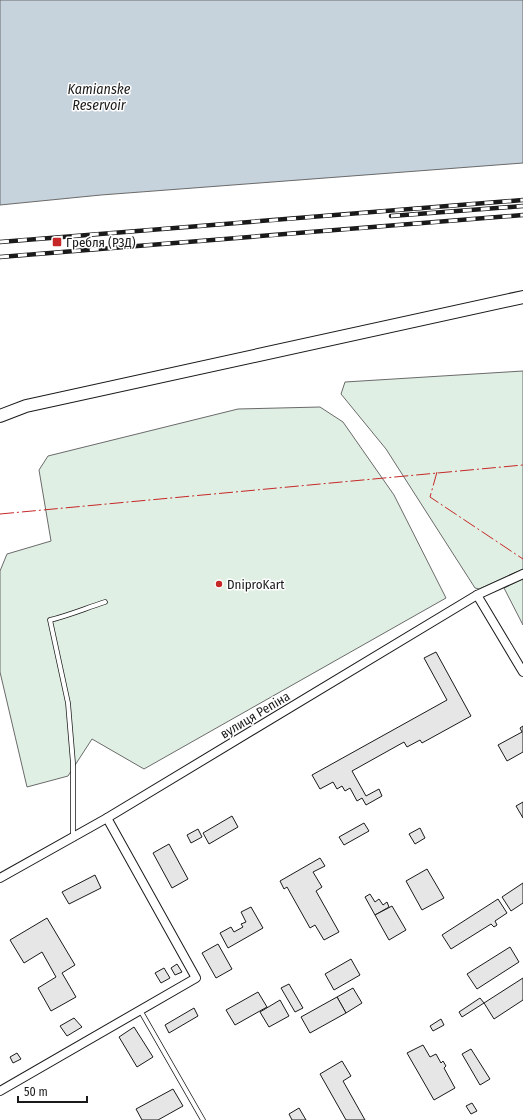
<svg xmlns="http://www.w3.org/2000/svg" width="523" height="1120" font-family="'Fira Sans Condensed',sans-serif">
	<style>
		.green { fill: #e0efe3; stroke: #6a6a6a }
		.water { fill: #c6d2dc; stroke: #6a6a6a }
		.building { fill: #e6e6e6; stroke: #1a1a1a }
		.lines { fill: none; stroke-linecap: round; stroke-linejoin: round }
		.service-casing { stroke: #1a1a1a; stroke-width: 5.5 }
		.minor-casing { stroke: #1a1a1a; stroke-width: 10 }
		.secondary-casing { stroke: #1a1a1a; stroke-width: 14 }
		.service { stroke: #fff; stroke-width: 4 }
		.minor { stroke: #fff; stroke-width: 8 }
		.secondary { stroke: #fff; stroke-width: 12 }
		.rail-casing { stroke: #1a1a1a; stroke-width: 4.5 }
		.rail { stroke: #fff; stroke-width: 3; stroke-dasharray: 9; stroke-linecap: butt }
		.power { stroke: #c62828; stroke-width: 1; stroke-dasharray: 14 3 2 3; stroke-linecap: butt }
		.poi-dot { fill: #c62828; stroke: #fff; stroke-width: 1.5 }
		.labels { text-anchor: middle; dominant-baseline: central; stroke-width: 3; stroke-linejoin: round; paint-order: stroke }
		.poi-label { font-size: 13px; fill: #1a1a1a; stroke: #fff; text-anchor: start }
		.street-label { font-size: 13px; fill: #1a1a1a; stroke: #fff }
		.water-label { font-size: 14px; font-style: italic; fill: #1a1a1a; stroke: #fff }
	</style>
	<rect width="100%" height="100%" fill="#fff"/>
	<g class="green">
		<path d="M523 371V569L479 589 475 588 386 449 341 394 345 382Z"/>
		<path d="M320 407 343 422 394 495 446 598 144 769 92 739 68 776 27 787 0 672V571L7 554 51 541 39 470 48 456 238 409Z"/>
		<path d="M523 579V625L504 588Z"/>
	</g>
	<path class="water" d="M0 0H523V163L101 195 0 205Z"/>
	<g class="building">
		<path d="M436 652 471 716 422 743 420 740 407 747 404 742 352 771 366 796 379 789 382 796 366 805 362 798 357 801 350 788 345 791 342 786 337 789 333 782 320 789 312 775 447 700 424 658Z"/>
		<path d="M523 726V752L507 761 498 745 522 732 520 728Z"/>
		<path d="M523 802V818L516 806Z"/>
		<path d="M232 816 238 827 209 844 203 833Z"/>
		<path d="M364 823 369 831 344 845 339 837Z"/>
		<path d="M420 828 425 838 415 844 409 834Z"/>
		<path d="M198 829 202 837 191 843 187 835Z"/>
		<path d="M169 844 188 879 172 888 153 853Z"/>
		<path d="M320 858 325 866 313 872 322 887 316 891 339 932 324 940 315 925 310 928 287 887 284 889 280 881Z"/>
		<path d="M427 869 444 898 422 910 406 881Z"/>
		<path d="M95 875 101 888 69 904 62 892Z"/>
		<path d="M523 883V903L511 911 502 897Z"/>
		<path d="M370 894 375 902 379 899 383 905 387 902 389 907 375 915 365 897Z"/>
		<path d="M498 899 507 913 495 921 497 925 494 927 491 924 451 949 442 935Z"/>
		<path d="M392 906 406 930 389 940 375 915Z"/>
		<path d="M251 907 263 928 228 948 220 933 231 927 234 932 243 927 241 924 246 922 241 912Z"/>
		<path d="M47 918 75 965 62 973 76 997 51 1011 38 988 56 977 42 952 24 963 10 940Z"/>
		<path d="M218 944 232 969 216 978 202 953Z"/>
		<path d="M510 947 519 962 477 989 467 974Z"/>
		<path d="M351 959 360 975 334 990 325 974Z"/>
		<path d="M177 964 182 972 175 975 171 968Z"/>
		<path d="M164 968 170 978 161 983 155 973Z"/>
		<path d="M523 978V1000L494 1019 484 1003Z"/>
		<path d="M289 984 303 1008 295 1012 281 988Z"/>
		<path d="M353 988 362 1003 346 1013 337 997Z"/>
		<path d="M258 992 267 1007 235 1025 226 1010Z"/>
		<path d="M337 997 346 1013 310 1033 301 1017Z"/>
		<path d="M480 998 484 1003 462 1017 459 1012Z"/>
		<path d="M280 1000 289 1016 269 1027 260 1012Z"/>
		<path d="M194 1008 198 1016 169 1033 165 1025Z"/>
		<path d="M74 1018 82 1027 67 1036 60 1026Z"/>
		<path d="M441 1019 444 1025 433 1031 430 1026Z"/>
		<path d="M134 1027 153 1057 137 1067 119 1037Z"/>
		<path d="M423 1045 430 1057 436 1054 441 1063 443 1061 446 1066 444 1068 455 1088 434 1100 407 1053Z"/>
		<path d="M471 1049 490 1079 480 1085 462 1054Z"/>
		<path d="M17 1053 21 1059 13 1063 10 1057Z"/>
		<path d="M342 1061 351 1076 343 1081 365 1120H346L320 1074Z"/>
		<path d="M173 1089 183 1106 158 1120H142L136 1109Z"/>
		<path d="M472 1103 477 1111 471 1114 466 1106Z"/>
		<path d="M299 1108 306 1120H292L289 1114Z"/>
	</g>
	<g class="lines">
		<g class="service-casing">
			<g id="service">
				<path d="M73 837V763L68 703 50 620C70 615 86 608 105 602"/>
				<path d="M140 1010 203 1120"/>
			</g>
		</g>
		<g class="minor-casing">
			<g id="minor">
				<path d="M477 595 523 672"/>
				<path d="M0 878 107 818 477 595 523 574"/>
				<path d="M0 1091 196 978 107 818"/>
			</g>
		</g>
		<g class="secondary-casing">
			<path id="secondary" d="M0 416 26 406 523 297"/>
		</g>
		<use href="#service" class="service"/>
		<use href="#minor" class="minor"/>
		<use href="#secondary" class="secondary"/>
		<g class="rail-casing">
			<g id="rail">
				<path d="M391 216 523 206"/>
				<path d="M0 242 523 200"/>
				<path d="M0 257 523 215"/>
			</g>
		</g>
		<use href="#rail" class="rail"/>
		<g class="power">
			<path d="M437 472 430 497 523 559"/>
			<path d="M0 514 523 465"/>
		</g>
	</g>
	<g class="poi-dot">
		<rect x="52" y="237" width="10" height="10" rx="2"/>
		<circle cx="219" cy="584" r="4"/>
	</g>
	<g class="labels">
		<g class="poi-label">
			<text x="66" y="242">Гребля (РЗД)</text>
			<text x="227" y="584">DniproKart</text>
		</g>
		<g class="street-label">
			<text transform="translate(255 715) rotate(-31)">вулиця Репіна</text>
		</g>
		<g class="water-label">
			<text x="99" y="89">Kamianske<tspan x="99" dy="16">Reservoir</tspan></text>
		</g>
	</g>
	<path d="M18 1096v6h69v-6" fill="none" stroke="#1a1a1a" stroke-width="2"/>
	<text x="24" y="1096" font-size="12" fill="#1a1a1a" stroke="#ffffff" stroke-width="3" paint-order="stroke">50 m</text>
</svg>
